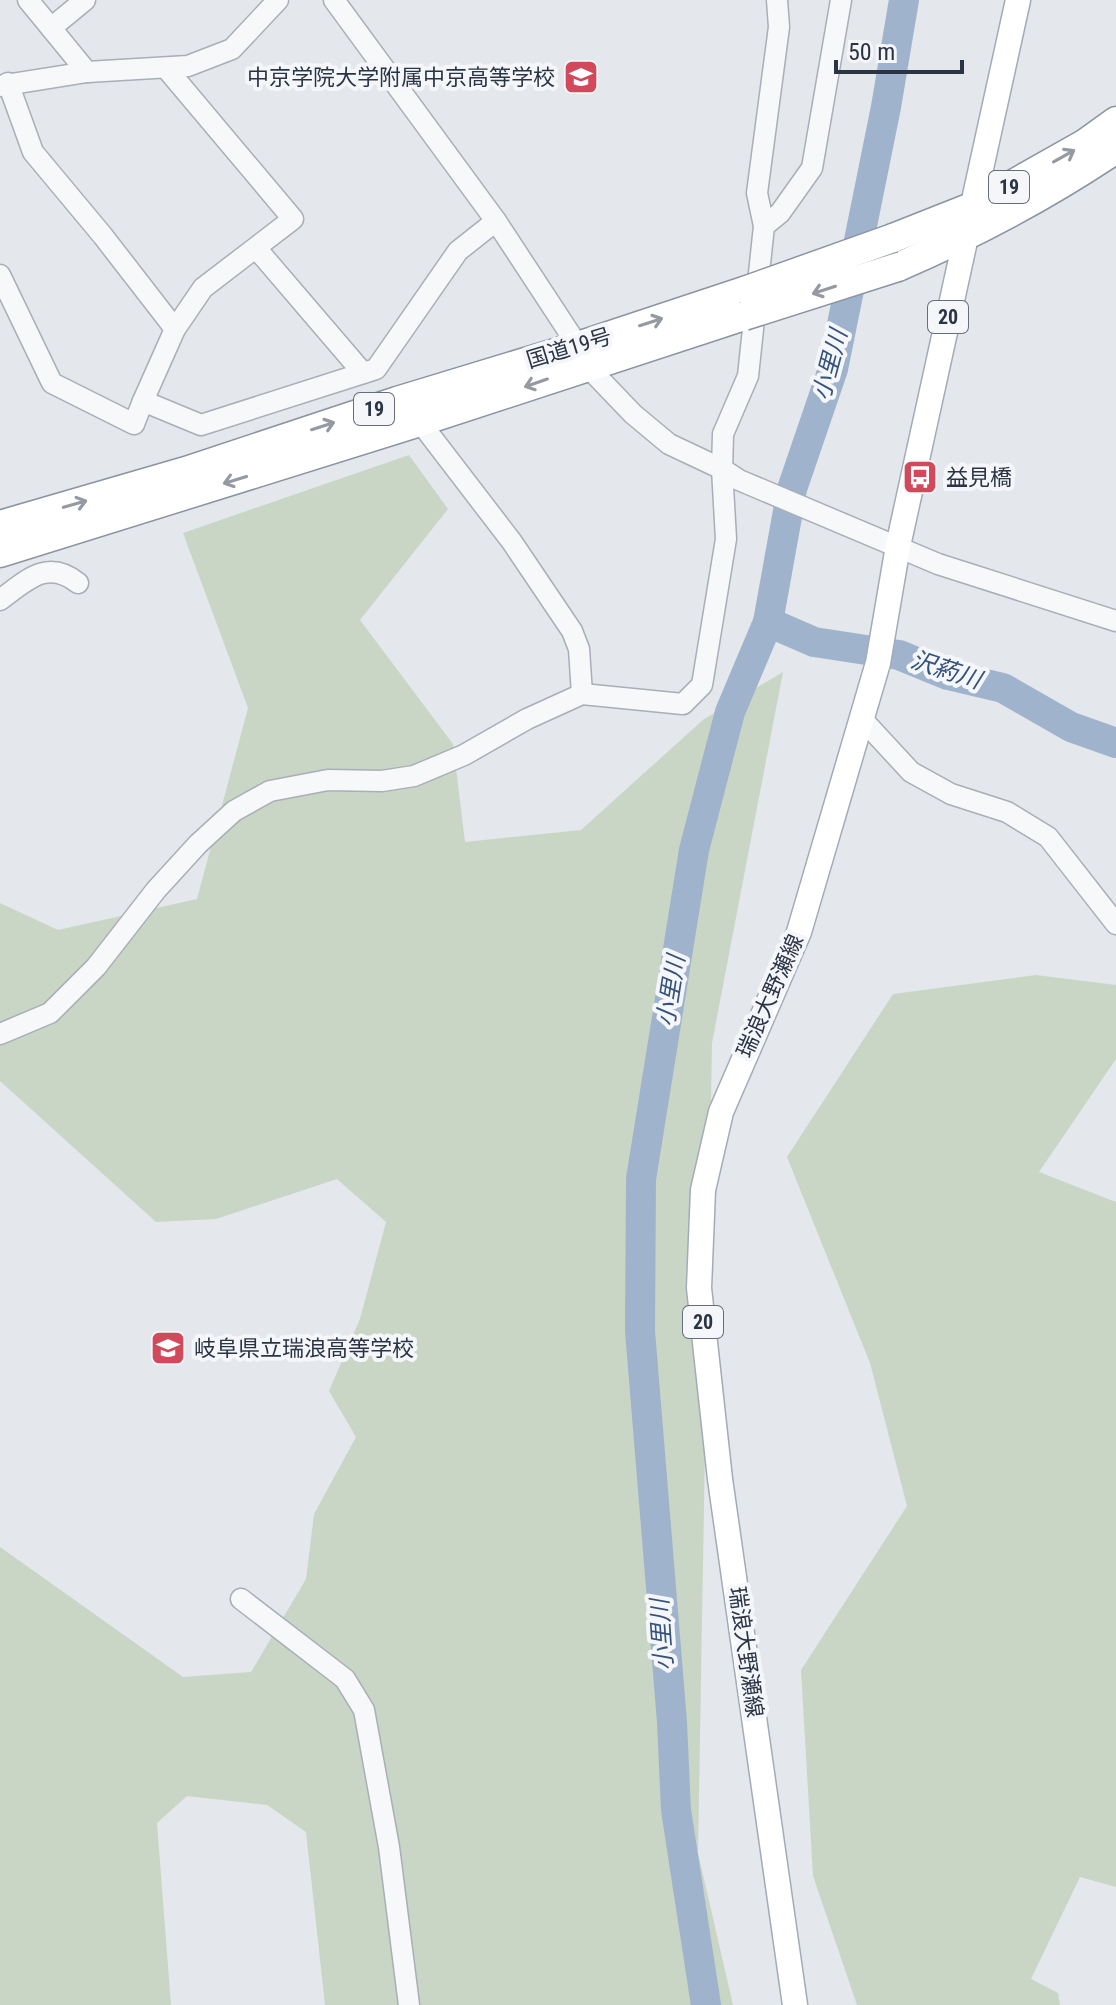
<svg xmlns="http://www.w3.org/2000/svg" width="1116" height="2005" font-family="'Roboto Condensed','Noto Sans JP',sans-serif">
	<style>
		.green { fill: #c9d6c5 }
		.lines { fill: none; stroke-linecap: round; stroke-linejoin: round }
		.river { stroke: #9fb4cc; stroke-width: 30 }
		.minor-casing { stroke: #a9aeb7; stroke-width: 23 }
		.major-casing { stroke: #a3abb8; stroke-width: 27 }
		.highway-casing { stroke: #8b94a3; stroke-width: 31 }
		.minor { stroke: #f7f8fa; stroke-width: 20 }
		.major { stroke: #fff; stroke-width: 24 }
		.highway { stroke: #fff; stroke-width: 28 }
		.highway-bridge-casing { stroke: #8b94a3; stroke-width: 31; stroke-linecap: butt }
		.highway-bridge { stroke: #fff; stroke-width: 28 }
		.oneway { stroke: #959aa2 }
		.labels { text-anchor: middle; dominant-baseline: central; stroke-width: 8; stroke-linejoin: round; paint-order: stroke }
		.shield { fill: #f4f6f9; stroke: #676e7b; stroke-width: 2 }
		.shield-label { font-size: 20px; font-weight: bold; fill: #2b3445 }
		.poi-label { font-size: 22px; fill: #2b3445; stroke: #f4f6f9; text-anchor: start }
		.street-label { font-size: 22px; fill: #2b3445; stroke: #f4f6f9 }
		.water-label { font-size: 24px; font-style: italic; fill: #34527a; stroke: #f4f6f9 }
	</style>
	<rect width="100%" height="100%" fill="#e4e7ec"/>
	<g class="green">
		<path d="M409 455 448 509 360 620 453 744 465 842 581 830 704 719 783 672 712 1043 698 1853 733 2005H325L306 1832 267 1805 187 1796 157 1823 171 2005H0V1547L183 1677 251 1672 306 1579 314 1514 356 1437 329 1391 360 1319 386 1222 337 1179 216 1219 156 1222 0 1081V903L58 930 197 899 248 708 183 533Z"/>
		<path d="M1036 975 1116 985V1059L1039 1172 1116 1202V1887L1080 1877 1031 1979 1058 1993 1060 2005H857L813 1876 801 1670 907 1506 870 1363 787 1157 893 994Z"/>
	</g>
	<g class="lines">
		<g class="river">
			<path d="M768 622 814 642 899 655 948 675 1003 688 1071 727 1116 743"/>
			<path d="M706 2005 676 1810 672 1722 640 1331 641 1179 694 850 730 712 768 622 792 489 833 369 886 107 904 0"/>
		</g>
		<g class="minor-casing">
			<g id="minor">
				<path d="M28 0 87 72"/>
				<path d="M334 0 496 221 578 346 587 366 633 414 669 444 722 469 739 480 938 564 1116 621"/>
				<path d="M51 28 85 0"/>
				<path d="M8 83 33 152 103 236 175 329"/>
				<path d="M0 86 87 72 188 66 232 49 278 0"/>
				<path d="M764 226 780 213 812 168 841 0"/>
				<path d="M256 248 363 373"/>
				<path d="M0 275 52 383 134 424 143 401 201 425 376 369 458 251 496 221"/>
				<path d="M143 401 175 329 203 288 293 219 166 68"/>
				<path d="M420 422 512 542 572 631 579 649 582 694"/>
				<path d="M0 600C26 581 47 558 78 583"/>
				<path d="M862 719 911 772 951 794 1007 812 1048 837 1116 924"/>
				<path d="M0 1034 50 1013 96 967 156 890 198 844 234 811 270 791 328 780 382 781 414 776 464 755 527 719 582 694 683 704 702 685 726 539 722 469 723 434 748 376 764 226 757 193 779 27 777 0"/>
				<path d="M241 1599 345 1679 364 1710 389 1847 409 2005"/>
			</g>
		</g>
		<g class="major-casing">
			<path id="major" d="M795 2005 720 1479 699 1288 703 1190 721 1112 799 932 878 663 898 546 1018 0"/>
		</g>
		<g class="highway-casing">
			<g id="highway">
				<path d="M893 238 974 206 1084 144 1116 121"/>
				<path d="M898 267C974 234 1048 195 1116 149"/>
				<path d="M0 525 186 471 397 401 578 346 747 290"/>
				<path d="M0 553 420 422 744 316"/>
			</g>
		</g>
		<use href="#minor" class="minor"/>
		<use href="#major" class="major"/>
		<use href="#highway" class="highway"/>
		<g class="highway-bridge-casing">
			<g id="highway-bridge">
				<path d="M747 290 893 238"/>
				<path d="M744 316 898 267"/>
			</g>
		</g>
		<use href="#highway-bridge" class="highway-bridge"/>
	</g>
	<defs><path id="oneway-shaft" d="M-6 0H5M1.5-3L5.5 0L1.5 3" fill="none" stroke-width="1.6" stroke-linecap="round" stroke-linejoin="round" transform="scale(2)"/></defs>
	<g class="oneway">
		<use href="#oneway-shaft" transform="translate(1064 156) rotate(-29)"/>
		<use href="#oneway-shaft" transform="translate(824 290) rotate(162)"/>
		<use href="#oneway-shaft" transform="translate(651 322) rotate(-18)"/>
		<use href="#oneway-shaft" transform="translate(536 383) rotate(161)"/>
		<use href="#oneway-shaft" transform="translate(323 426) rotate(-18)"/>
		<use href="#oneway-shaft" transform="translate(235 480) rotate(163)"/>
		<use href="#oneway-shaft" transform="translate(75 504) rotate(-16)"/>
	</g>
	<defs>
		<g id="school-square" transform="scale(1.8)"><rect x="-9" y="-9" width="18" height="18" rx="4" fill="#d1495b" stroke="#f4f6f9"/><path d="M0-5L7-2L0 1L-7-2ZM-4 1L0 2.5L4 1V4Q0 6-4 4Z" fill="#fff"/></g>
		<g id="bus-square" transform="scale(1.8)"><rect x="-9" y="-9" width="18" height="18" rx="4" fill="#d1495b" stroke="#f4f6f9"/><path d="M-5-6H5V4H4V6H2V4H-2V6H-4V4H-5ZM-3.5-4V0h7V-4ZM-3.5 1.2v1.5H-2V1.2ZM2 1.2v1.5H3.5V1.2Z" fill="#fff"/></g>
	</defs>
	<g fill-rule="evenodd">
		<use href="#school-square" x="581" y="77"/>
		<use href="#bus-square" x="920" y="477"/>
		<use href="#school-square" x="168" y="1348"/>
	</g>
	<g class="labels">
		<g class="shield">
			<rect x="989" y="171" width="40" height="32" rx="6"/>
			<rect x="928" y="301" width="40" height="32" rx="6"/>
			<rect x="354" y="393" width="40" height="32" rx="6"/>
			<rect x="683" y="1306" width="40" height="32" rx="6"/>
		</g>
		<g class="shield-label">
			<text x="1009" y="187">19</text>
			<text x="948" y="317">20</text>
			<text x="374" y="409">19</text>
			<text x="703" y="1322">20</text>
		</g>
		<g class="poi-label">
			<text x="555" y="77" text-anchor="end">中京学院大学附属中京高等学校</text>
			<text x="946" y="477">益見橋</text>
			<text x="194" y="1348">岐阜県立瑞浪高等学校</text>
		</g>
		<g class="street-label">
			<text transform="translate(569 348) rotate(-17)">国道19号</text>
			<text transform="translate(770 996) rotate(-66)">瑞浪大野瀬線</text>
			<text transform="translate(746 1652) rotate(82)">瑞浪大野瀬線</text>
		</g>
		<g class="water-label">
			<text transform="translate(830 365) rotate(-75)">小里川</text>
			<text transform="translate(946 670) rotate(18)">沢葯川</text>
			<text transform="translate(671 991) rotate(-81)">小里川</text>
			<text transform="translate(662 1635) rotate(-94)">小里川</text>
		</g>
	</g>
	<path d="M836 60v12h126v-12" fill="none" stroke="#2b3445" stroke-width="4"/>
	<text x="848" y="60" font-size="24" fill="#2b3445" stroke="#f4f6f9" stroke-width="6" paint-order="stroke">50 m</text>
</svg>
